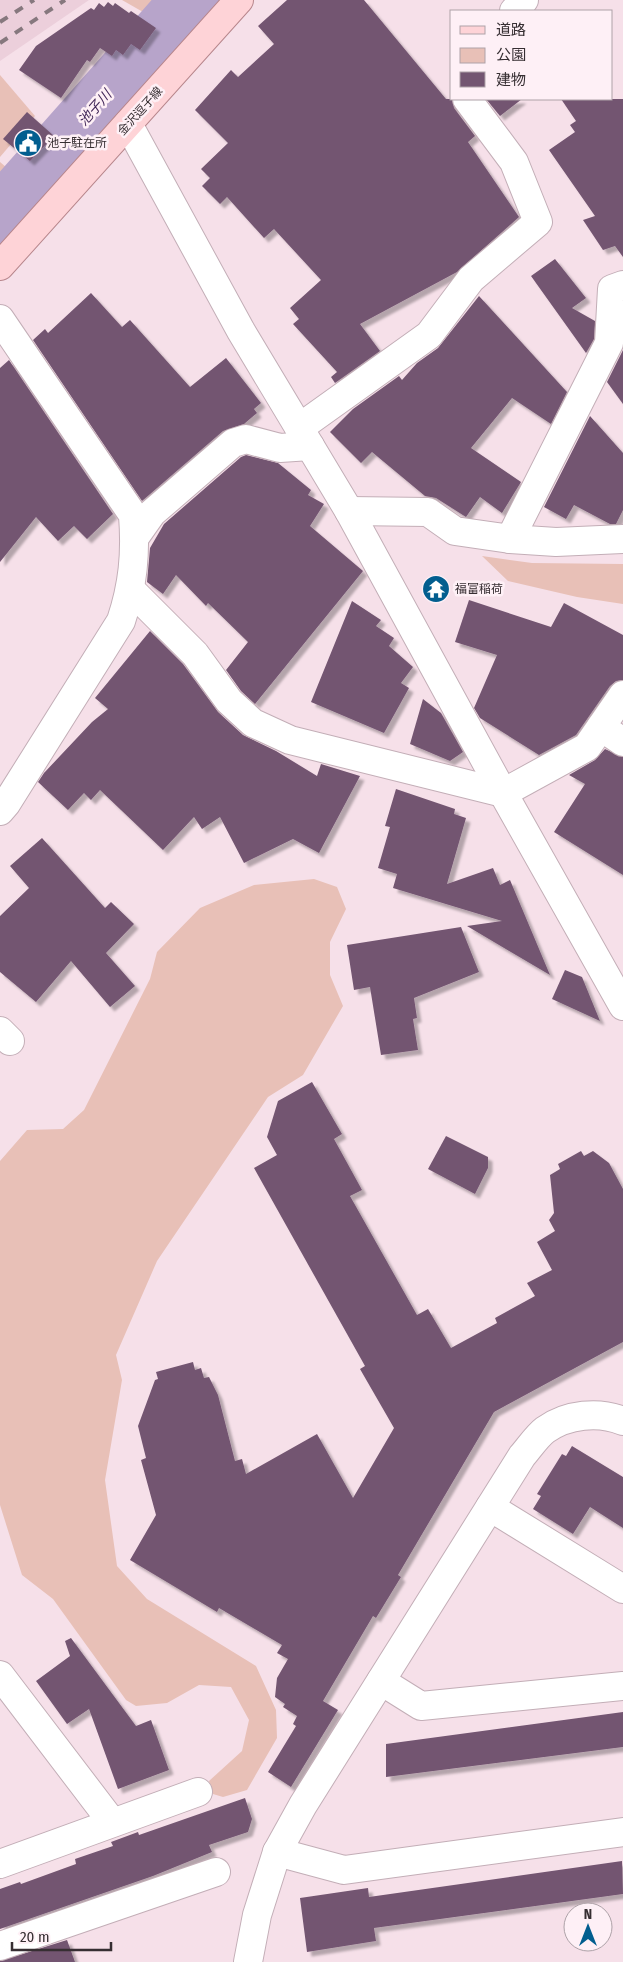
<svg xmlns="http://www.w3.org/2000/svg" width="623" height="1962" font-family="'Fira Sans Condensed','Noto Sans JP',sans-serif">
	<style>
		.built { fill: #eccfdb }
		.green { fill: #e8c0b7 }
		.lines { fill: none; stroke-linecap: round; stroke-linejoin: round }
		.river { stroke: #b7a4ca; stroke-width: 59 }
		.building { fill: #735571; filter: url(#shadow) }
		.minor-casing { stroke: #c3aeb7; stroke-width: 30 }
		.major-casing { stroke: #b7868c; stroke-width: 30 }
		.minor { stroke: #fff; stroke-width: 28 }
		.major { stroke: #fed3d7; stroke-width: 28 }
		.rail { stroke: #86787e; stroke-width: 4; stroke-dasharray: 9 9; stroke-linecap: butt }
		.labels { text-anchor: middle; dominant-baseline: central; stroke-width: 5; stroke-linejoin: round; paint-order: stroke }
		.street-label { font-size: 12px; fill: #362e32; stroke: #fef0f6 }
		.poi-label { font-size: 12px; fill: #362e32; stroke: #fef0f6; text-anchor: start }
		.water-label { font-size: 14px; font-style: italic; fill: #43295a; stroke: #fef0f6 }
	</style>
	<defs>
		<filter id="shadow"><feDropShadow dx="4.5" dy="4.5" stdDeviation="1" flood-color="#0004"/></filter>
	</defs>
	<rect width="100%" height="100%" fill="#f6e0e9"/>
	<path class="built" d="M0 0H89L0 61Z"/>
	<g class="green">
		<path d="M122 0H184L164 24Z"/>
		<path d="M0 75 35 116 0 157Z"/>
		<path d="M0 162 19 178 0 199Z"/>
		<path d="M482 556 532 563 623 564V604L577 597 508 581Z"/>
		<path d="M314 879 337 887 346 909 330 942V975L343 1006 303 1075 268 1097 157 1261 116 1355 122 1380 105 1480 117 1566 147 1599 256 1666 276 1710 277 1738 247 1790 223 1797 213 1794 209 1781 242 1751 249 1720 231 1687 199 1685 167 1703 136 1706 126 1700 53 1599 22 1575 0 1505V1161L27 1130 63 1129 84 1110 150 979 157 952 200 908 254 885Z"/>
	</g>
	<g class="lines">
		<path class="river" d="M0 216 191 0"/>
	</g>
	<g class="building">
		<path d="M287 0H364L446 99H452L454 108 475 136 468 142 519 217 457 272 360 324 380 351 335 383 331 377 337 372 293 324 299 319 290 308 321 280 274 229 264 238 227 197 220 204 202 186 210 178 201 169 228 143 195 110 231 70 238 77 274 44 258 26Z"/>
		<path d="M108 2 113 6 115 3 129 13 131 11 156 28 140 50 131 44 123 55 116 50 112 56 100 48 90 62 87 60 61 98 19 70 36 46 91 8 94 10 99 3 104 7Z"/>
		<path d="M486 99H522L500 116Z"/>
		<path d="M561 99H623V257L615 246 603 250 583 220 595 216 549 150 575 132 570 125 576 121Z"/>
		<path d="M27 112 54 136 30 161 3 139Z"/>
		<path d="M555 259 586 298 572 308 595 321 594 339 586 353 531 276Z"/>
		<path d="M91 293 122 327 130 320 190 387 226 358 261 403 254 409 257 413 244 424 223 431 142 501 33 340 45 329 48 333Z"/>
		<path d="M479 296 567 392 551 424 512 398 471 448 521 482 502 513 480 497 466 517 436 498 425 496 372 452 361 463 330 432 353 409 399 376 402 380 417 363 438 348Z"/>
		<path d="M623 350V404L607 382Z"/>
		<path d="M9 360 113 514 87 539 74 526 58 541 36 517 0 562V368Z"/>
		<path d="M590 416 623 453V510L616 524H610L574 505 566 519 544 507Z"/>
		<path d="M246 455 278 463 311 490 308 495 324 504 310 526 363 571 255 704 241 691 226 670 248 642 208 603 206 606 176 575 163 594 147 582 150 548 164 524 241 457Z"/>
		<path d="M469 600 551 627 564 603 623 635V680L616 681 610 686 576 735 539 755 480 718 474 708 497 655 455 642Z"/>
		<path d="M352 601 381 620 376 626 394 638 389 646 413 667 401 683 409 688 384 733 311 702Z"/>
		<path d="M150 631 183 664 218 712 243 735 276 751 317 776 321 764 360 776 319 853 293 839 244 863 220 817 202 829 194 817 163 850 100 790 91 800 84 793 68 810 38 782 44 773 92 722 108 709 95 698Z"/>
		<path d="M423 699 441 713 463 752 450 761 410 744Z"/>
		<path d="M605 749 623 757V875L554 832 585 784 569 775 595 760Z"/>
		<path d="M396 789 455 809 454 814 466 818 447 884 493 868 500 885 510 880 550 975 467 926 502 921 393 888 397 874 378 868 390 827 385 826Z"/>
		<path d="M42 838 105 908 111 902 134 924 106 953 135 986 110 1007 71 961 36 1002 0 972V916L29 888 10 866Z"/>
		<path d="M461 927 479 972 414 998 417 1018 413 1019 418 1050 381 1055 370 987 354 990 347 945Z"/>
		<path d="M565 970 582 977 600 1021 552 999Z"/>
		<path d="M312 1082 342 1134 334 1139 362 1190 350 1196 417 1315 428 1309 451 1348 497 1323 495 1318 535 1296 527 1283 552 1270 537 1242 555 1231 549 1220 554 1213 550 1175 560 1169 558 1164 581 1151 584 1156 593 1151 609 1163 623 1189V1342L494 1412 398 1575 401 1577 376 1618 373 1616 323 1701 338 1710 291 1787 268 1772 296 1726 293 1724 297 1716 283 1707 285 1704 275 1697 277 1678 288 1659 277 1653 282 1645 219 1608 217 1612 130 1560 156 1515 141 1460 146 1458 138 1426 155 1380 158 1379 156 1372 193 1362 195 1370 201 1368 204 1378 209 1377 218 1395 235 1461 242 1459 246 1474 317 1434 353 1498 394 1428 360 1369 365 1366 254 1168 277 1155 267 1137 278 1101Z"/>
		<path d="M446 1136 488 1157V1168L475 1194 428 1169Z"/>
		<path d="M572 1446 623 1477V1528L590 1507 573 1534 533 1509 541 1496 537 1494 562 1454 566 1456Z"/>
		<path d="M71 1638 136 1726 151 1720 169 1770 118 1789 89 1709 67 1724 36 1681 70 1656 65 1641Z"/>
		<path d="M623 1712V1747L386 1777V1744Z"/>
		<path d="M245 1798 252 1819 248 1832 209 1845 212 1852 153 1876 0 1929V1889L20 1882 21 1884 76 1864 75 1859 113 1846 111 1842 138 1832 139 1835Z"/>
		<path d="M622 1861 623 1894 374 1928 376 1941 307 1952 300 1898 368 1888 369 1897Z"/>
		<path d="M67 1940 75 1962H0V1961Z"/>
	</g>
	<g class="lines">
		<g class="minor-casing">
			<g id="minor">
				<path d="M514 11 524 0"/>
				<path d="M128 124 241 331 349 511 503 793 623 1006"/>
				<path d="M0 319 133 515C136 554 133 585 121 621L6 804 0 811"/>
				<path d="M299 428 429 335 471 279 538 222 514 162 467 99"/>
				<path d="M349 511 428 512 455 531 510 539 556 542 623 539"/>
				<path d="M135 537 152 513 233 443 246 439 280 448 310 446"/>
				<path d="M510 539 609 343 612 289 623 285"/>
				<path d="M131 590 195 654 229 701 253 723 290 740 503 793 587 747 623 695"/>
				<path d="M601 727 623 742"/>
				<path d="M0 1031 10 1041"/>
				<path d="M490 1507 623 1589"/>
				<path d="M0 1675 112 1822"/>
				<path d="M381 1681 421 1706 623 1686"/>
				<path d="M277 1852 344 1870 623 1832"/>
				<path d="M0 1864 198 1792"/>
				<path d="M0 1946 216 1872"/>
				<path d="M248 1962 257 1915 277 1852 303 1805 522 1456C529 1448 537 1436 545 1430 567 1414 599 1411 623 1421"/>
			</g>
		</g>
		<g class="major-casing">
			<path id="major" d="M0 266 239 0"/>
		</g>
		<use href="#minor" class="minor"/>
		<use href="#major" class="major"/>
		<g class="rail">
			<path d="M0 22 34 0"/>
			<path d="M0 43 65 0"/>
		</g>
	</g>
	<defs>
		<g id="civic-disc" transform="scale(1.4375)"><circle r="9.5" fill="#025e8f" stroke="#fef0f6"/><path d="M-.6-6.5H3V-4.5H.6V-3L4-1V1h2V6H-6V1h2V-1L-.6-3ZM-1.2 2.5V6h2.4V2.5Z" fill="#fff"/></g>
		<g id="temple-disc" transform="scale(1.4375)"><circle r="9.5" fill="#025e8f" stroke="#fef0f6"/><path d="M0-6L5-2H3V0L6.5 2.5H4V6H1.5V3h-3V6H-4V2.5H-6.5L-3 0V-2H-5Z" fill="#fff"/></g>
	</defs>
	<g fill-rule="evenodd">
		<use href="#civic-disc" x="28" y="143"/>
		<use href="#temple-disc" x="436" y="589"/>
	</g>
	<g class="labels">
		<g class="street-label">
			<text transform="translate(140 111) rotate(-48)">金沢逗子線</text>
		</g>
		<g class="poi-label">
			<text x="47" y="143">池子駐在所</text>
			<text x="455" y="589">福富稲荷</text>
		</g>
		<g class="water-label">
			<text transform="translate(95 108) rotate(-49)">池子川</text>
		</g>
	</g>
	<rect x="450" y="10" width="162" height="90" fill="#fef0f6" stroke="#aea2a8"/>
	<rect x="460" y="26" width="25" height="8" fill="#fed3d7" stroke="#aea2a8"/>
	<text x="496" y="35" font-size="15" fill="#362e32">道路</text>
	<rect x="460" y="48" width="25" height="15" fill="#e8c0b7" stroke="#aea2a8"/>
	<text x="496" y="60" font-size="15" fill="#362e32">公園</text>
	<rect x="460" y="72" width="25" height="15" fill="#735571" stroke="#aea2a8"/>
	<text x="496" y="85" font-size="15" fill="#362e32">建物</text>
	<g transform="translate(588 1927)"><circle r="24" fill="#fef0f6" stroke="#aea2a8"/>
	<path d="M0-4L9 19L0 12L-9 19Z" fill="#025e8f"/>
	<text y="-8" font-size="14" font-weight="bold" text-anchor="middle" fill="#362e32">N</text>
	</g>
	<path d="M12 1942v8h99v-8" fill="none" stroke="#362e32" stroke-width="2.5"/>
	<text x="20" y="1942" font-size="15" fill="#362e32" stroke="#fef0f6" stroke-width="4" paint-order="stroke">20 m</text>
</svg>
